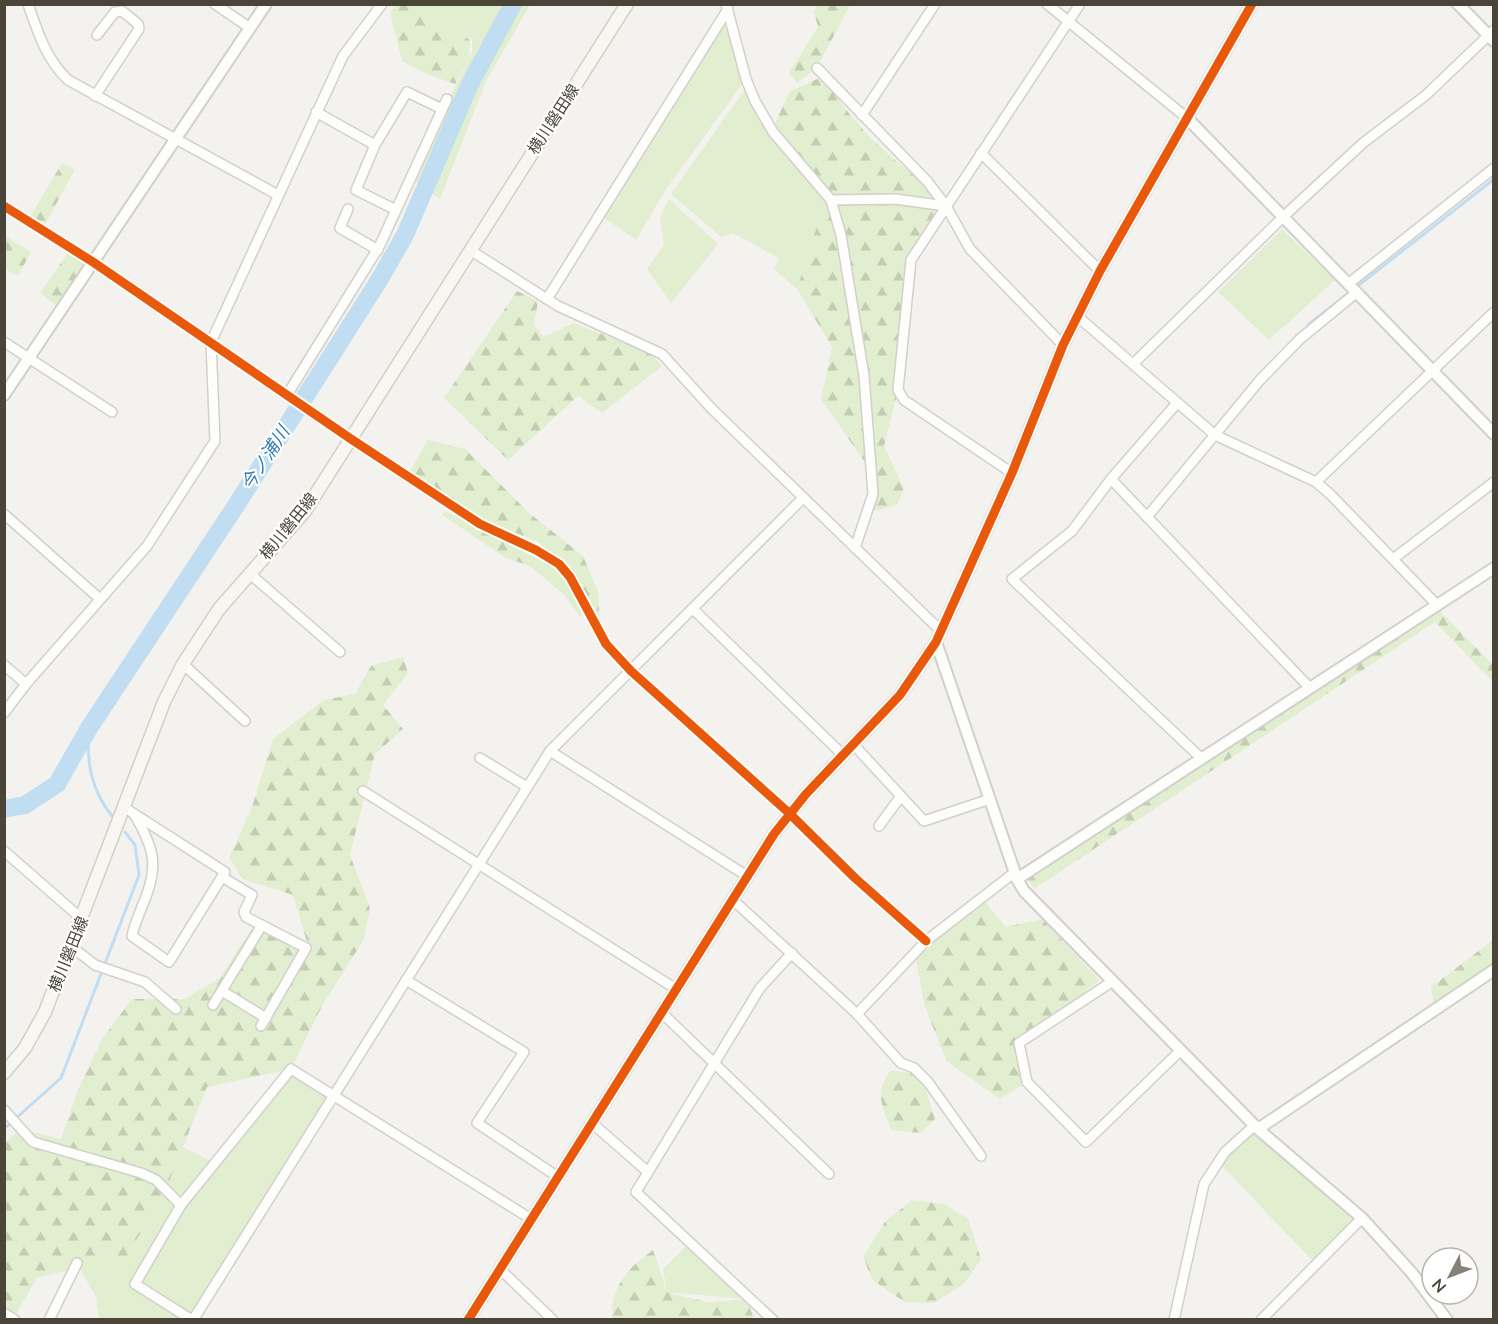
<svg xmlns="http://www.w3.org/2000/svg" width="1498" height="1324" font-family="Mulish,'Noto Sans JP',sans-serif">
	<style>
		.grass { fill: #e1eecf }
		.forest { fill: url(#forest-firs) }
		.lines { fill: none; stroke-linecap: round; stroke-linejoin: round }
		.stream { stroke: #c0ddf1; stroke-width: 3 }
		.river { stroke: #c0ddf1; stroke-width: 18 }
		.minor-casing { stroke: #d2d0cb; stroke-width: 12 }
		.tertiary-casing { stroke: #d2d0cb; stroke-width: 14 }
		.secondary-casing { stroke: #d3cfc5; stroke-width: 15 }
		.minor { stroke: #fdfdfc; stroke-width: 9 }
		.tertiary { stroke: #fdfdfc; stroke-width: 10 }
		.secondary { stroke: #f7f6f1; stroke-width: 12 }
		.cycleway-casing { stroke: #fff; stroke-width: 13 }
		.cycleway { stroke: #e8590c; stroke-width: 9 }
		.labels { text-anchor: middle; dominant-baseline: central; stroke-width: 4.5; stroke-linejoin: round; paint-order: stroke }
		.street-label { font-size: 16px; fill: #4b4439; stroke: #fff }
		.water-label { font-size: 18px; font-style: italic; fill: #2e7ab2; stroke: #fff }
	</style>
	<defs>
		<pattern id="forest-firs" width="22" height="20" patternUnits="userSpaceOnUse" patternTransform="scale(1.5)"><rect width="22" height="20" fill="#e1eecf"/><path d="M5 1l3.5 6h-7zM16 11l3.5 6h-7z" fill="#c3cdb2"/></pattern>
	</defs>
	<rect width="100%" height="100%" fill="#f4f2ee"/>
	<g class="grass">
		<path d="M409 5H530L486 81 440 199 411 178 472 52V38L470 40Z"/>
		<path d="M728 9 742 84 665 191 636 240 599 214Z"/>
		<path d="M748 85 773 132 827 195 797 289 774 269 779 258 733 233 721 237 671 194Z"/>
		<path d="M669 199 718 244 671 303 647 269 664 245 660 217Z"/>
		<path d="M1282 229 1335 280 1269 340 1218 292Z"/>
		<path d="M291 1069 335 1094 193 1319H99L96 1297 77 1263 127 1256 183 1147 215 1163Z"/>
		<path d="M1253 1130 1353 1220 1313 1261 1220 1164 1228 1149Z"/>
		<path d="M687 1245 745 1299 667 1292 663 1269Z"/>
	</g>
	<g class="forest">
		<path d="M397 5H409L470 40 469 58 455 84 429 75 402 61 390 12Z"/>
		<path d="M818 5H850L817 68 797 83 789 73 818 27 814 12Z"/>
		<path d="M824 76C856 134 902 166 953 206L911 260 898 390 884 446 904 489 897 505 874 511 871 471 821 399 832 347 797 289 827 195 772 130 790 91Z"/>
		<path d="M62 163 75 170 44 226 30 217Z"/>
		<path d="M5 236 31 252 18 276 5 269Z"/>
		<path d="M70 250 91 263 60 308 40 293Z"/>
		<path d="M517 291 538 301 534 325 544 337 574 323 652 354 662 366 602 413 578 396 508 460 444 398Z"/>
		<path d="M428 440 465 449 528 512 583 556 598 591 600 625 571 571 538 542 482 519 410 471Z"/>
		<path d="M446 511 561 571 580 607 582 619 564 595 530 566 506 558 442 515Z"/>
		<path d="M1438 609 1493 665V682L1435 622 1034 889 1024 873Z"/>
		<path d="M403 657 408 673 383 705 403 729 375 754 350 855 370 908 364 939 322 1006 291 1069 207 1087 166 1189 127 1256 37 1278 13 1319 5 1320V1143L20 1129 61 1139 78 1090 102 1039 132 999H184L220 978 251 929 286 936 310 952 293 895 243 879 229 858 252 807 273 739 324 700 355 694 371 666Z"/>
		<path d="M985 902 1006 927 1042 919 1099 980 1047 1025 1020 1043 1027 1082 1000 1099 946 1061 924 1003 915 953 953 921Z"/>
		<path d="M1493 940V963L1434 1004 1431 987Z"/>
		<path d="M891 1070 921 1075 935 1119 921 1133 891 1130C882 1107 874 1091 891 1070Z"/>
		<path d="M912 1200 944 1204 968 1219 981 1259 964 1284 934 1303 906 1302 889 1292 872 1279 863 1257 885 1222Z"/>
		<path d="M653 1250 667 1292 706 1302 747 1300 754 1319 612 1320C611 1285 627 1269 653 1250Z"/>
	</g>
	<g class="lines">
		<g class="stream">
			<path d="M1308 325 1494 179"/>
			<path d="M89 728C86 761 91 790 112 816"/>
			<path d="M4 1129 61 1078 139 875 135 845 125 832"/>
		</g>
		<path class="river" d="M4 809 25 805 57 784 89 728 237 504 378 282 405 235 470 84 513 4"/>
		<g class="minor-casing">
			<g id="minor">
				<path d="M28 4C38 33 46 59 68 80L278 195"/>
				<path d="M215 4 250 28"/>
				<path d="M726 4 746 79 755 101 773 132 831 200 841 235 864 376 873 494 855 548"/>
				<path d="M1047 4 1187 118"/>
				<path d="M817 68 927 181 946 206 970 249 1063 345"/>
				<path d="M95 96 139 29 138 24 122 11 115 12 97 35"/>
				<path d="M316 112 375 145"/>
				<path d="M862 115 935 4"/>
				<path d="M981 153 1100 271"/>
				<path d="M831 200 895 199 946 206"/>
				<path d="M4 206 93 262 351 439 480 524 536 550 559 564 570 577 606 644 631 671 789 813 855 878 926 941"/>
				<path d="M348 209 340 228 378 250"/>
				<path d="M396 210 356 190 375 145 407 92 442 109"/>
				<path d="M470 250 558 306 662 354 711 408 940 630"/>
				<path d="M1348 284 1494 168"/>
				<path d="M547 299 728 9"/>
				<path d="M1077 316 1215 435 1316 482 1331 495 1437 605"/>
				<path d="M4 342 112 412"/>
				<path d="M1133 364 1283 217 1363 143 1426 95 1494 30"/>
				<path d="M287 395 380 245 447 99"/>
				<path d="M1177 403 1111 479 1309 687"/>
				<path d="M1012 473 904 400 898 390 911 260 1080 4"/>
				<path d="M1111 479 1072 531 1012 579 1201 758"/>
				<path d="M1316 482 1494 312"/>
				<path d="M4 514 100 599"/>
				<path d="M1147 517 1260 380 1300 339 1356 293"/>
				<path d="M1393 559 1494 482"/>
				<path d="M249 573 340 652"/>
				<path d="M693 609 843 755"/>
				<path d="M183 664 245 721"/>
				<path d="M4 665 26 684"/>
				<path d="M4 713 26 684 147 546 215 441 211 342 343 56 382 4"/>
				<path d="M853 744 924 821 990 799"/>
				<path d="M550 751 747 876"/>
				<path d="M480 758 527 787"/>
				<path d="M363 791 676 989"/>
				<path d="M125 808 225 872 169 962 132 936C134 925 139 915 143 904 159 867 155 849 134 814"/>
				<path d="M879 826 901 796"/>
				<path d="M4 851 82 919"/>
				<path d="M222 877 252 895 244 912 246 917 306 948 261 1026"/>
				<path d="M732 899 857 1014 901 1063 914 1068 928 1082 981 1156"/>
				<path d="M72 947 95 965 145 982 176 1009"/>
				<path d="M406 980 524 1052 477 1123 558 1177"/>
				<path d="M1113 981 1019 1043 1027 1082 1086 1142 1181 1050"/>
				<path d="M222 991 266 1018"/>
				<path d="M213 1005 262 925"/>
				<path d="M661 1012 829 1174"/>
				<path d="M857 1014 926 941 1015 872"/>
				<path d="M4 1110 33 1142 141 1173 156 1180 181 1205"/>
				<path d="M592 1123 648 1172"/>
				<path d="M500 1269 553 1320"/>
				<path d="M4 1313 15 1320"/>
				<path d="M49 1320 77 1263"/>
				<path d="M192 1320 135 1284 181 1205 291 1069 531 1219"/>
				<path d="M193 1320 550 751 803 498"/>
				<path d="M773 1320 636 1192 760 988 792 953"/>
				<path d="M1174 1320 1204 1184 1225 1152 1255 1125"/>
				<path d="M1261 1320 1362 1218"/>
			</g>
		</g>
		<g class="tertiary-casing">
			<g id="tertiary">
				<path d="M1458 4 1494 41"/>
				<path d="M1187 118 1494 434"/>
				<path d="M4 395 266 4"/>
				<path d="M936 642 1017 879 1024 891 1258 1129 1362 1218 1412 1273 1447 1320"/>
				<path d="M1017 879 1494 568"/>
				<path d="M1258 1129 1494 970"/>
				<path d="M468 1320 774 834 806 794 900 695 936 642 1012 473 1063 345 1100 271 1252 4"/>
			</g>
		</g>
		<g class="secondary-casing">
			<path id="secondary" d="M4 1073 25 1048 45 1012 164 702 183 664 219 609 305 511 627 4"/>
		</g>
		<use href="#minor" class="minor"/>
		<use href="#tertiary" class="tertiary"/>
		<use href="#secondary" class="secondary"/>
		<g class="cycleway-casing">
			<g id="cycleway">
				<path d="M4 206 93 262 351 439 480 524 536 550 559 564 570 577 606 644 631 671 789 813 855 878 926 941"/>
				<path d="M468 1320 774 834 806 794 900 695 936 642 1012 473 1063 345 1100 271 1252 4"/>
			</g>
		</g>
		<use href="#cycleway" class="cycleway"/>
	</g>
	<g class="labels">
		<g class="street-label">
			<text transform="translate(553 119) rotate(-57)">横川磐田線</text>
			<text transform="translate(288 526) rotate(-51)">横川磐田線</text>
			<text transform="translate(68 954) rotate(-68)">横川磐田線</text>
		</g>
		<g class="water-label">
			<text transform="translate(265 458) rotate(-57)">今ノ浦川</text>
		</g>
	</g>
	<rect width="1498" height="1324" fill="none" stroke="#4b4439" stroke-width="12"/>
	<g transform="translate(1450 1276) rotate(228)"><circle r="28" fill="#ffffff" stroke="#b7b4b0" stroke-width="1.5"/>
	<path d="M0-4.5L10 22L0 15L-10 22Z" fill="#868178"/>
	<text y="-9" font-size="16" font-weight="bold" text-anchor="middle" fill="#4b4439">N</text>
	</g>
</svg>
